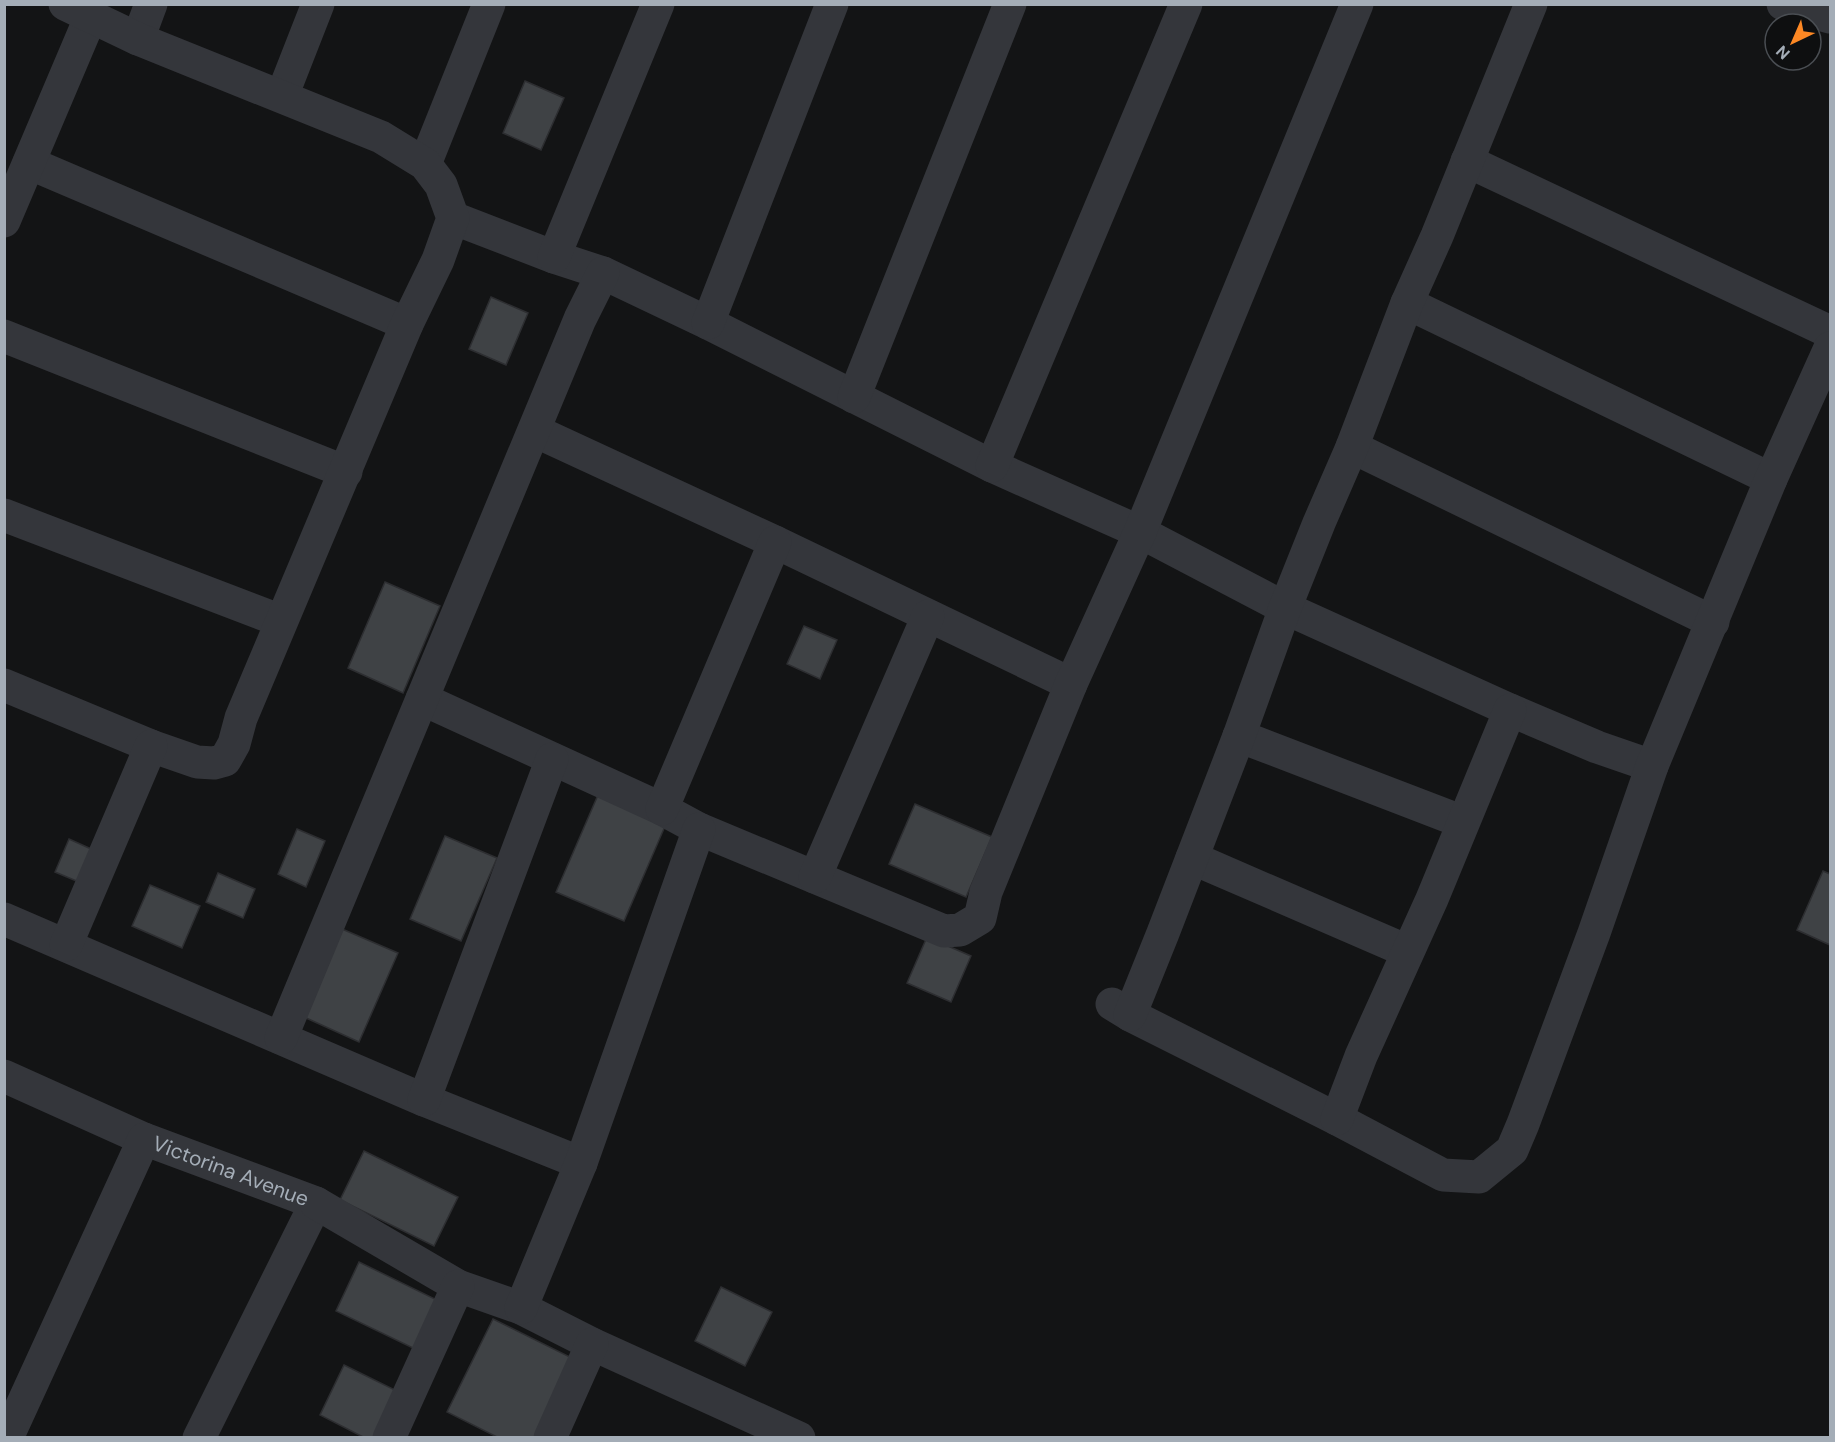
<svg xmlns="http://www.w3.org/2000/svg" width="1835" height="1442" font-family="'DM Sans',sans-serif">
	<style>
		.building { fill: #3f4245; stroke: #2d2e31; stroke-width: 1.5 }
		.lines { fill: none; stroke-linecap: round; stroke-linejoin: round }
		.minor { stroke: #34363b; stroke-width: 33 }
		.labels { text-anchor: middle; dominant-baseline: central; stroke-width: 4.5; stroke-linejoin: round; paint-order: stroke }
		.street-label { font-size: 21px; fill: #a4adb7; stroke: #0e0f10 }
	</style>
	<rect width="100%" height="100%" fill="#131415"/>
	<g class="building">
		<path d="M525 81 564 98 541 150 503 133Z"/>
		<path d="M491 297 528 313 506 365 469 349Z"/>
		<path d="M385 582 440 606 403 693 348 668Z"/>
		<path d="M804 626 837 640 820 679 787 664Z"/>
		<path d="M598 795 666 824 624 921 556 892Z"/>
		<path d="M915 804 992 837 966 897 889 864Z"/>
		<path d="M297 829 325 841 306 887 278 874Z"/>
		<path d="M445 836 497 858 461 941 410 919Z"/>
		<path d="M69 839 100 853 86 885 55 872Z"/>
		<path d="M1823 871 1830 874V945L1797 930Z"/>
		<path d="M218 873 255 889 243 918 206 902Z"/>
		<path d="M150 885 200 906 182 948 132 926Z"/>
		<path d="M342 929 398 953 359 1042 304 1017Z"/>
		<path d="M927 937 971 956 951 1002 907 983Z"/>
		<path d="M364 1151 458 1197 434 1246 340 1200Z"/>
		<path d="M359 1262 439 1301 415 1349 336 1311Z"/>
		<path d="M721 1287 772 1312 745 1366 695 1341Z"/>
		<path d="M493 1319 580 1362 543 1438H499L447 1412Z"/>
		<path d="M344 1365 397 1391 374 1438H365L320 1415Z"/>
	</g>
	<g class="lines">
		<g class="minor">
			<path d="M1783 4 1830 17"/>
			<path d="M138 39 151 4"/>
			<path d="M282 96 318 4"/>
			<path d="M1467 161 1830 332"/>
			<path d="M29 163 407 324"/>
			<path d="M425 164 489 4"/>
			<path d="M453 218 554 257 603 273 708 323 992 466 1140 532 1285 608 1510 710 1597 747 1652 766"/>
			<path d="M4 221 91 16"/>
			<path d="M554 257 658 4"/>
			<path d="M1407 303 1771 479"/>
			<path d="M708 323 832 4"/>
			<path d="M4 336 346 472"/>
			<path d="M854 397 1010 4"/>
			<path d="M535 431 775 542 1071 684"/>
			<path d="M1352 447 1713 622"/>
			<path d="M992 466 1186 4"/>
			<path d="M4 515 281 621"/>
			<path d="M4 685 151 746 197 762 214 763 225 760 234 744 241 718 407 324 438 260 453 218 441 185 425 164 381 137 138 39 65 4"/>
			<path d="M422 699 662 809 699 829 944 931 960 930 980 918 986 892 1071 684 1140 532 1357 4"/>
			<path d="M1239 736 1463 822"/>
			<path d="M662 809 775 542"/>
			<path d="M1192 858 1407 951"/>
			<path d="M815 877 928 616"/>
			<path d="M4 919 424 1100 581 1163"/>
			<path d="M66 945 151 746"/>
			<path d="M1112 1004 1130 1015 1337 1119 1443 1175 1479 1177 1512 1150 1523 1124 1594 933 1652 766 1771 479 1830 348"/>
			<path d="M1130 1015 1163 933 1239 736 1285 608 1319 523 1352 447 1407 303 1437 236 1531 4"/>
			<path d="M281 1038 580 319 603 273"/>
			<path id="s1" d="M4 1076 144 1139 316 1203 199 1438"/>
			<path d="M424 1100 552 759"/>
			<path d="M1337 1119 1361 1056 1432 899 1510 710"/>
			<path d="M316 1203 458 1286 521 1308 592 1344 799 1438"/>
			<path d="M521 1308 581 1163 699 829"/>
			<path d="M7 1438 144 1139"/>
			<path d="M389 1438 458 1286"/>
			<path d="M550 1438 592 1344"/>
		</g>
	</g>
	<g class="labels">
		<g class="street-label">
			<text stroke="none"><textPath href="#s1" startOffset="246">Victorina Avenue</textPath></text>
		</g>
	</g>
	<rect width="1835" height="1442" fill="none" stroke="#a4adb7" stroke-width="12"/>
	<g transform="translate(1793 42) rotate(224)"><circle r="28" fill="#0e0f10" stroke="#4a4e53" stroke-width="1.5"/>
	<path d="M0-4.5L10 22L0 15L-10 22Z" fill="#fd8824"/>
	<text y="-9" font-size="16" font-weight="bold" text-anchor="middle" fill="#a4adb7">N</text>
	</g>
</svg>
